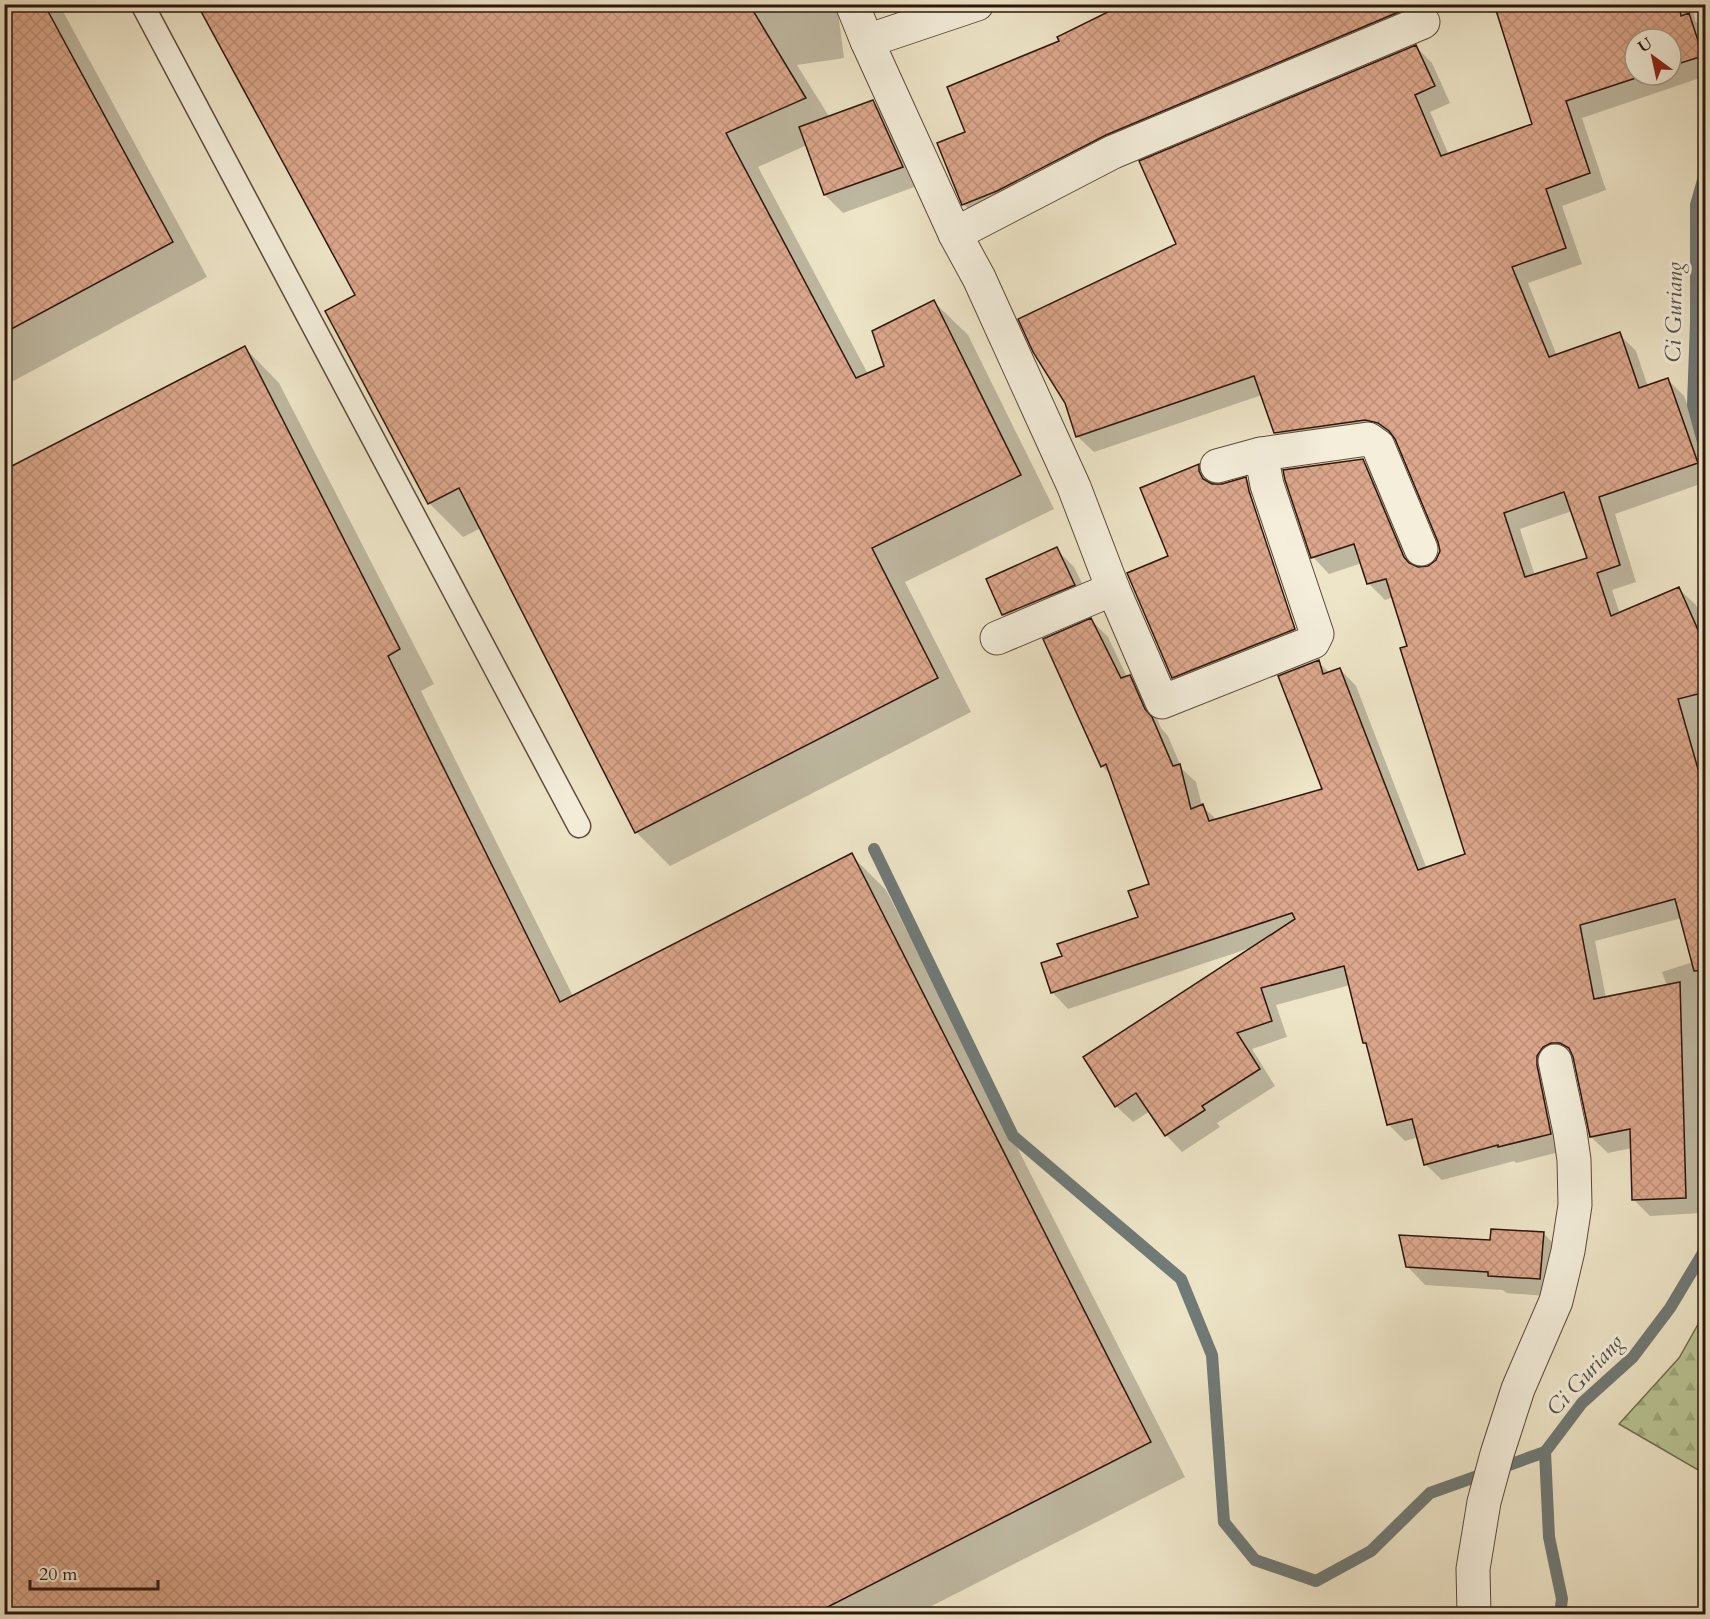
<svg xmlns="http://www.w3.org/2000/svg" width="1710" height="1619" font-family="Cardo,serif">
	<style>
		.forest { fill: url(#forest-firs); stroke: #726d50; stroke-width: 1.5 }
		.shadow { fill: #0003; fill-rule: evenodd }
		.lines { fill: none; stroke-linecap: round; stroke-linejoin: round }
		.stream { stroke: #707a77; stroke-width: 12 }
		.building { fill: url(#building-cross-hatch); stroke: #2c160c; stroke-width: 1.5; fill-rule: evenodd }
		.lane-casing { stroke: #5c4a3b; stroke-width: 25 }
		.street-casing { stroke: #5c4a3b; stroke-width: 35 }
		.lane { stroke: #f4eedb; stroke-width: 22 }
		.street { stroke: #f4eedb; stroke-width: 33 }
		.labels { text-anchor: middle; dominant-baseline: central; stroke-width: 6; stroke-linejoin: round; paint-order: stroke }
		.water-label { font-size: 22px; font-style: italic; fill: #54504b; stroke: #f4eedb }
	</style>
	<defs>
		<pattern id="forest-firs" width="22" height="20" patternUnits="userSpaceOnUse" patternTransform="scale(1.5)"><rect width="22" height="20" fill="#b9c495"/><path d="M5 1l3.5 6h-7zM16 11l3.5 6h-7z" fill="#9fa87f"/></pattern>
		<pattern id="building-cross-hatch" width="8" height="8" patternUnits="userSpaceOnUse" patternTransform="scale(1.5)"><rect width="8" height="8" fill="#dca78c"/><path d="M0 0l8 8M0 8l8-8" fill="none" stroke="#bd8f78"/></pattern>
	</defs>
	<rect width="100%" height="100%" fill="#eee5c8"/>
	<filter id="stains"><feTurbulence type="fractalNoise" baseFrequency=".00333" numOctaves="4"/><feColorMatrix values="0 0 0 0 .2 0 0 0 0 .09 0 0 0 0 .02 0 0 0 .5 -.17"/></filter>
	<radialGradient id="worn" r=".72"><stop offset=".6" stop-color="#630" stop-opacity="0"/><stop offset="1" stop-color="#630" stop-opacity=".3"/></radialGradient>
	<path class="forest" d="M1705 1312V1474L1619 1424 1679 1358Z"/>
	<g class="shadow">
		<path d="M4 4H59L207 277 4 386Z"/>
		<path d="M199 4H837L844 58 797 65 830 118 873 102 891 120 920 185 843 213 825 195 807 145 758 167 868 374 886 366 934 302 968 335 1054 509 905 582 971 712 670 866 636 832 481 528 463 537 429 503 327 312 357 295Z"/>
		<path d="M892 4H981L911 28 894 12Z"/>
		<path d="M1112 4H1450L1430 17 980 220 963 204 967 133 1061 42 1115 11Z"/>
		<path d="M1495 4H1692L1695 21 1706 32V76L1582 118 1606 190 1562 206 1582 264 1528 283 1557 356 1619 334 1636 351 1648 387 1668 380 1684 396 1706 456V482L1615 514 1636 582 1612 590 1620 614 1679 589 1696 605 1706 629V1159H1700L1702 1213 1650 1216 1633 1199 1632 1148 1608 1153 1591 1137 1575 1059H1568L1567 1150 1516 1163 1514 1161 1442 1180 1425 1164 1419 1137 1405 1141 1389 1125 1368 1046 1365 1043 1350 985 1276 1005 1287 1037 1252 1049 1275 1086 1217 1123 1220 1127 1182 1152 1166 1135 1150 1111 1133 1122 1116 1106 1253 947 1068 1009 1052 992 1064 957 1140 918 1151 885 1112 776 1102 766 1091 620 1108 637 1127 677 1129 676 1146 693 1161 728 1168 736 1182 769 1196 782 1202 806 1217 820 1324 790 1318 662 1330 673 1340 669 1356 686 1427 869 1467 855 1408 647 1393 597 1385 600 1369 584 1362 563 1329 574 1313 557 1362 460 1379 477 1418 569 1428 568 1437 561 1441 551 1440 541 1396 439 1383 436 1291 449 1275 433 1262 395 1094 452 1077 436 1178 245 1416 47 1432 63 1450 103 1430 112 1449 155 1533 125ZM1635 39H1671V75H1635ZM1572 511 1589 559 1535 576 1520 529ZM1682 918 1693 962 1662 972 1667 986 1606 998 1595 941Z"/>
		<path d="M245 348 279 383 434 684 421 691 573 996 851 855 886 890 1185 1477 916 1614H4V472Z"/>
		<path d="M1198 466 1214 481V485L1222 486 1246 479 1261 495 1310 644 1189 692 1173 677 1170 557ZM1249 495H1252L1299 635 1296 636Z"/>
		<path d="M1056 549 1074 567 1092 603 1021 633 1003 615 988 580Z"/>
		<path d="M1543 1233 1561 1251 1558 1297 1507 1293 1503 1290 1425 1285 1407 1266 1491 1242Z"/>
	</g>
	<g class="lines">
		<g class="stream">
			<path d="M1706 170 1696 205V322L1693 405 1706 453"/>
			<path d="M874 849 1013 1136 1181 1279 1212 1355 1224 1522 1255 1560 1316 1581 1371 1551 1430 1493 1545 1452"/>
			<path d="M1560 1614 1562 1599 1549 1537 1545 1452 1582 1403 1633 1357 1670 1308 1706 1248"/>
		</g>
	</g>
	<g class="building">
		<path d="M4 4H44L173 242 4 333Z"/>
		<path d="M197 4H749L806 98 726 133 856 378 884 366 872 331 934 300 1021 475 872 548 938 678 635 833 459 488 428 504 325 311 355 295Z"/>
		<path d="M1124 4H1398L1401 11 1106 135 997 191 962 205 937 143 965 132 947 87 1059 41 1057 37Z"/>
		<path d="M1494 4H1679L1681 16 1689 13 1703 56 1671 66V39H1635V75H1645L1566 101 1590 173 1546 189 1566 248 1512 267 1549 357 1620 332 1639 388 1668 378 1698 463 1599 497 1620 565 1597 573 1611 616 1679 587 1706 648V692L1678 699 1706 797V970L1694 971 1675 899 1580 925 1594 999 1680 982 1686 1198 1632 1200 1630 1129 1590 1137 1573 1057 1569 1048 1560 1043H1551L1543 1047 1537 1056V1065L1551 1134 1498 1147V1145L1424 1165 1412 1119 1387 1125 1366 1043H1363L1344 966 1261 988 1272 1021 1237 1033 1260 1069 1202 1106 1205 1110 1165 1136 1136 1093 1115 1107 1083 1057 1295 919 1292 913 1051 993 1041 963 1062 956 1057 944 1138 917 1128 891 1149 884 1106 764 1101 767 1043 639 1091 618 1121 678 1130 675 1145 709 1152 717 1173 766 1180 764 1191 809 1203 804 1209 821 1322 789 1278 676 1319 660 1323 674 1340 668 1418 870 1465 854 1400 648 1407 646 1386 579 1367 584 1354 544 1311 558 1285 480 1283 470 1363 459 1404 557 1409 563 1418 567 1428 566 1436 560 1440 551 1438 542 1395 439 1389 431 1378 423 1365 420 1274 433 1254 376 1076 437 1065 403 1033 352 1018 319 1176 244 1139 161 1416 45 1435 86 1415 95 1441 156 1532 124ZM1564 492 1587 558 1525 577 1504 513Z"/>
		<path d="M873 100 903 167 824 195 799 127Z"/>
		<path d="M245 346 400 649 388 656 560 1002 852 853 1151 1442 814 1614H4V470Z"/>
		<path d="M1199 464V471L1203 479 1212 484H1222L1246 477 1249 491 1295 629 1172 678 1127 573 1168 556 1140 488Z"/>
		<path d="M1057 547 1075 585 1002 615 986 579Z"/>
		<path d="M1491 1229 1544 1232 1540 1279 1488 1276V1272L1406 1267 1399 1235 1490 1240Z"/>
	</g>
	<g class="lines">
		<g class="lane-casing">
			<path id="lane" d="M142 4 579 826"/>
		</g>
		<g class="street-casing">
			<g id="street">
				<path d="M852 4 867 41 955 234 979 278 1074 487 1113 589 1162 702 1313 642 1317 634 1267 485 1261 454"/>
				<path d="M867 41 977 4"/>
				<path d="M955 234 1113 152 1423 22"/>
				<path d="M1217 466 1261 454 1368 439 1378 446 1421 549"/>
				<path d="M997 638 1113 589"/>
				<path d="M1474 1614 1473 1569 1484 1502 1497 1454 1518 1389 1556 1301 1568 1251 1575 1205 1574 1160 1570 1132 1555 1061"/>
			</g>
		</g>
		<use href="#lane" class="lane"/>
		<use href="#street" class="street"/>
	</g>
	<g class="labels">
		<g class="water-label">
			<text transform="translate(1674 312) rotate(-89)">Ci Guriang</text>
			<text transform="translate(1585 1375) rotate(-47)">Ci Guriang</text>
		</g>
	</g>
	<rect width="1710" height="1619" fill="none" stroke="#eee5c8" stroke-width="24"/>
	<rect x="6" y="6" width="1698" height="1607" fill="none" stroke="#2c160c" stroke-width="3"/>
	<rect x="12" y="12" width="1686" height="1595" fill="none" stroke="#2c160c" stroke-width="1.5"/>
	<g transform="translate(1653 57) rotate(327)"><circle r="28" fill="#f4eedb" stroke="#a49888" stroke-width="1.5"/>
	<path d="M0-4.5L10 22L0 15L-10 22Z" fill="#8f2418"/>
	<text y="-9" font-size="16" font-weight="bold" text-anchor="middle" fill="#2c160c">U</text>
	</g>
	<path d="M30 1580v9h128v-9" fill="none" stroke="#2c160c" stroke-width="3"/>
	<text x="39" y="1580" font-size="18" fill="#2c160c" stroke="#f4eedb" stroke-width="4.5" paint-order="stroke">20 m</text>
	<rect width="100%" height="100%" filter="url(#stains)"/>
	<rect width="100%" height="100%" fill="url(#worn)"/>
</svg>
